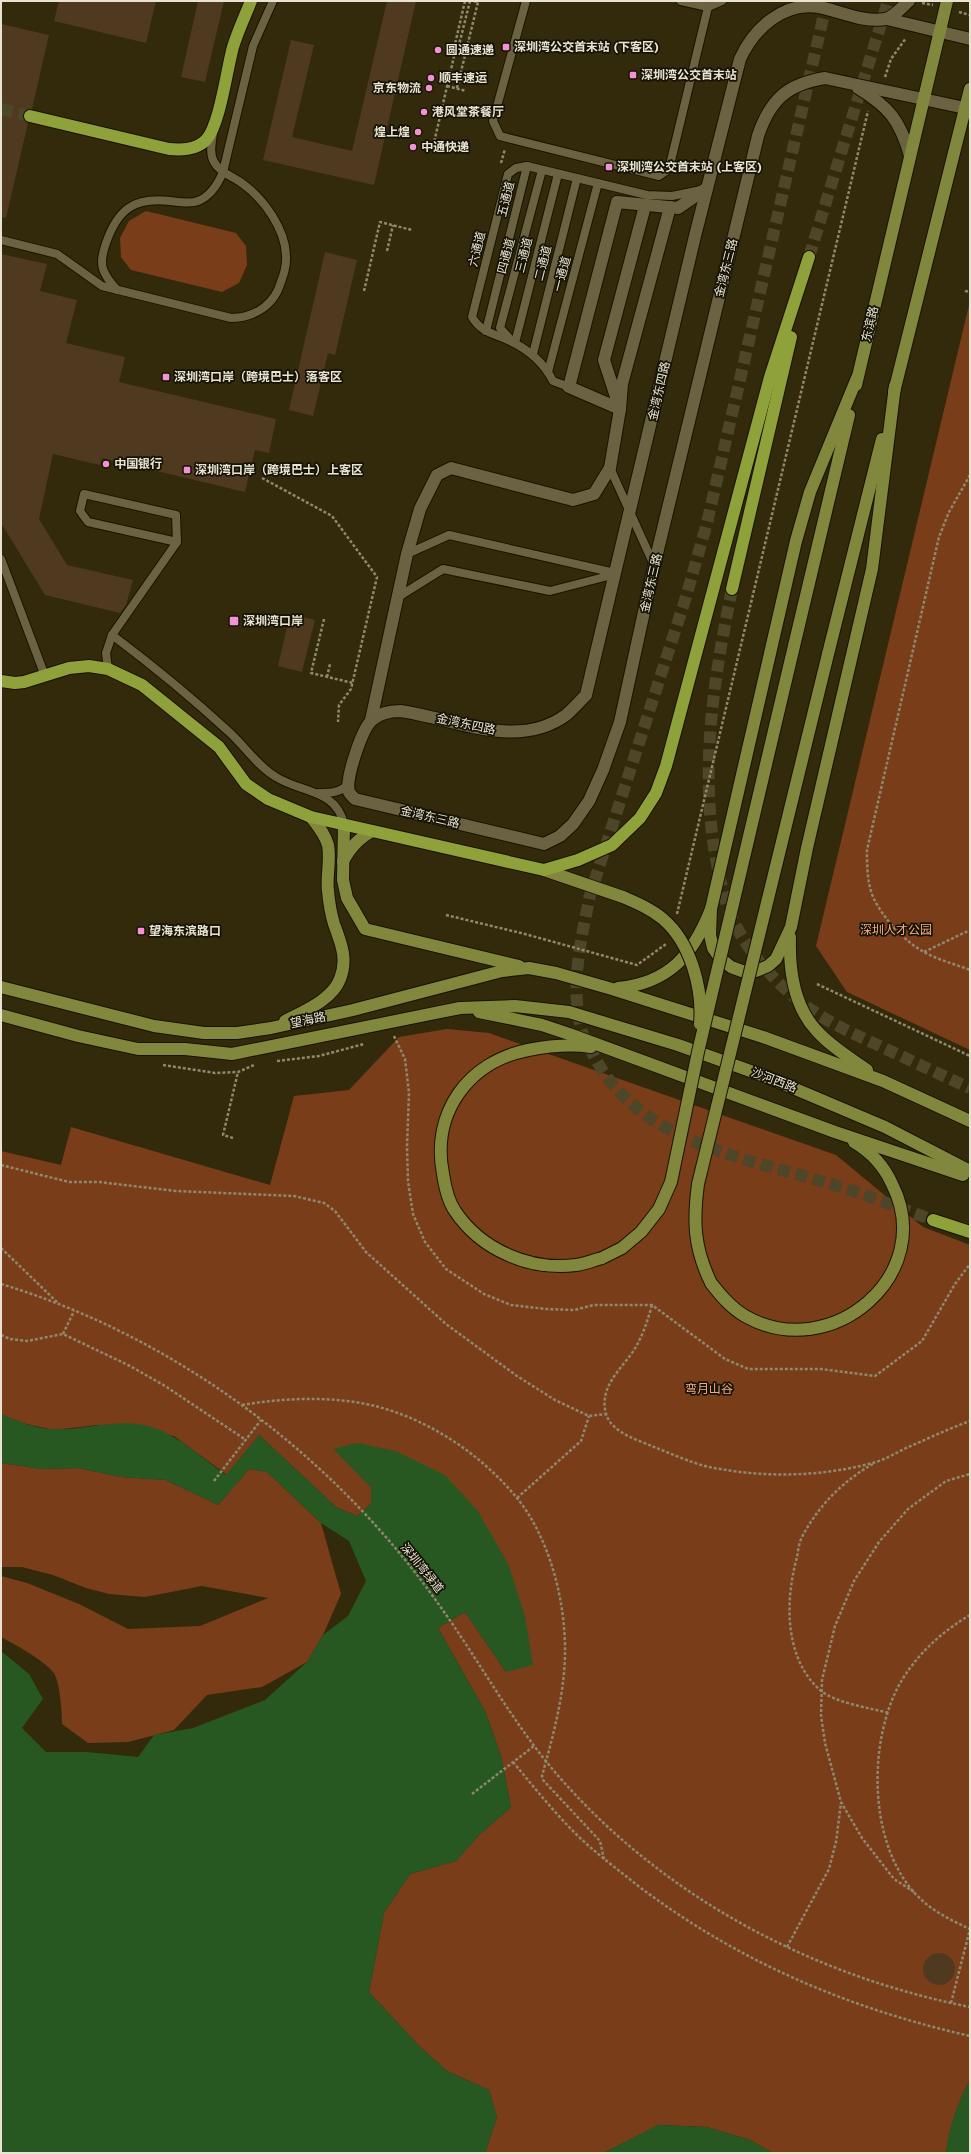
<svg xmlns="http://www.w3.org/2000/svg" width="971" height="2154" font-family="'Work Sans','Noto Sans SC',sans-serif">
	<style>
		.green { fill: #7a3d19 }
		.water { fill: #275821 }
		.building { fill: #4f3a20 }
		.lines { fill: none; stroke-linecap: round; stroke-linejoin: round }
		.highway-tunnel { stroke: #4d4628; stroke-width: 12; stroke-dasharray: 12 6; stroke-linecap: butt }
		.lane-casing { stroke: #181300; stroke-width: 10 }
		.street-casing { stroke: #181300; stroke-width: 14 }
		.primary-casing { stroke: #181300; stroke-width: 14 }
		.highway-casing { stroke: #181300; stroke-width: 14 }
		.path { stroke: #8e886f; stroke-width: 2.5; stroke-dasharray: 3 2; stroke-linecap: butt }
		.lane { stroke: #6b6242; stroke-width: 8 }
		.street { stroke: #6b6242; stroke-width: 12 }
		.primary { stroke: #81883e; stroke-width: 12 }
		.highway { stroke: #8fa13b; stroke-width: 12 }
		.primary-bridge-casing { stroke: #181300; stroke-width: 14; stroke-linecap: butt }
		.primary-bridge { stroke: #81883e; stroke-width: 12 }
		.poi-dot { fill: #f391d5; stroke: #161306; stroke-width: 1.5 }
		.labels { text-anchor: middle; dominant-baseline: central; stroke-width: 3.5; stroke-linejoin: round; paint-order: stroke }
		.poi-label { font-size: 12px; font-weight: bold; fill: #e9e4d2; stroke: #161306; text-anchor: start }
		.street-label { font-size: 12px; fill: #e9e4d2; stroke: #161306 }
		.park-label { font-size: 12px; fill: #f7ab82; stroke: #161306 }
	</style>
	<rect width="100%" height="100%" fill="#322a0a"/>
	<g class="green">
		<path d="M146 211 236 233 246 246 247 265 239 283 222 292 131 270 121 257 120 238 129 221Z"/>
		<path d="M970 301V1050L847 992 816 946Z"/>
		<path d="M447 1029 489 1033 836 1155 923 1227 970 1245V2080C958 2102 949 2128 946 2153H773L750 2140 707 2127 659 2125 603 2153H485L497 2117 489 2090 447 2071 419 2046 369 1992 384 1913 410 1874 456 1861 479 1835 511 1807 501 1756 486 1713 438 1628 465 1612 506 1672 525 1617 334 1449 371 1487V1504L357 1516 336 1507 259 1435 227 1475 174 1436 98 1425 54 1430 22 1423 1 1414V1151L61 1165 71 1127 270 1185 294 1096 349 1090 399 1037Z"/>
		<path d="M1 1463 43 1469 78 1468 121 1477 166 1480 218 1505 249 1469 267 1472 321 1523 341 1594 323 1635 307 1662 262 1687 207 1695 174 1730 128 1742 88 1743 62 1724C62 1713 60 1680 53 1672 41 1658 17 1646 1 1637V1576L27 1583 79 1604 128 1629 200 1626 268 1598 202 1586 145 1597 109 1594 86 1588 53 1575 22 1567H1Z"/>
	</g>
	<g class="water">
		<path d="M1 1414C18 1421 35 1429 54 1429 83 1431 113 1419 143 1425 175 1431 200 1457 226 1475L259 1435 336 1507 357 1516 371 1504V1487L333 1449 357 1443 396 1451 445 1475 478 1511 509 1566 525 1617 533 1665 506 1672 465 1612 438 1628 486 1713 501 1756 511 1807 479 1835 456 1861 410 1874 384 1913 369 1992 419 2046 447 2071 489 2090 497 2117 485 2153H1V1651L29 1674 43 1699 22 1728 46 1752H87L138 1757 154 1735 193 1728 265 1700 307 1662 323 1635 348 1616 366 1581 349 1541 321 1523 267 1472 249 1469 218 1505 166 1480 121 1477 78 1468 43 1469 1 1463Z"/>
		<path d="M970 2080V2153H946C948 2128 958 2102 970 2080Z"/>
		<path d="M658 2125 707 2127 750 2140 773 2153H603Z"/>
	</g>
	<g class="building">
		<path d="M59 1H156L146 43 54 21Z"/>
		<path d="M198 1H224L205 82 181 77Z"/>
		<path d="M387 1H416L374 185 263 160 291 40 314 45 292 137 352 151Z"/>
		<path d="M1 24 49 35 32 109 25 111 23 115 25 121 28 123 6 218 1 217Z"/>
		<path d="M325 252 357 260 335 355 328 353 313 416 289 410Z"/>
		<path d="M1 254 47 264 40 291 77 300 66 343 125 357 119 382 276 419 269 453 255 450 245 492 102 458 100 465 53 454 39 519 67 565 133 580 126 605 120 613 45 595 1 523Z"/>
		<path d="M290 614 315 620 302 672 278 666Z"/>
		<circle cx="939" cy="1969" r="16"/>
	</g>
	<g class="lines">
		<g class="highway-tunnel">
			<path d="M827 1 707 523 686 597 590 895C581 940 568 992 584 1038 586 1044 591 1050 594 1056 639 1143 746 1158 831 1184 865 1194 899 1208 933 1220"/>
			<path d="M1 109 30 116"/>
			<path d="M809 257 888 1"/>
			<path d="M732 589C714 677 700 765 715 854 719 875 723 896 731 916 749 955 780 989 816 1013 837 1027 861 1037 884 1048 912 1061 941 1075 970 1088"/>
		</g>
		<g class="lane-casing">
			<g id="lane">
				<path d="M526 1 493 121 500 136 659 176 669 169 708 7 707 1"/>
				<path d="M681 1 708 7 722 1"/>
				<path d="M1 240 57 254 102 286 231 318C250 318 269 309 278 290 282 279 287 268 286 255 285 229 264 199 243 184 234 177 220 173 214 162 209 153 212 142 213 133"/>
				<path d="M117 290C102 273 98 265 106 243 118 209 134 197 170 201 179 202 190 204 198 201 211 196 218 184 223 172L253 46 273 1"/>
				<path d="M486 331 527 166"/>
				<path d="M511 340 500 328 542 170"/>
				<path d="M515 343 558 174"/>
				<path d="M533 354 577 178"/>
				<path d="M548 372 598 183"/>
				<path d="M569 387 553 381C543 361 528 349 508 340 492 333 481 332 472 317L508 174 516 168 527 166 647 195 672 196 701 190"/>
				<path d="M610 468 654 565"/>
				<path d="M407 554 449 535 615 573"/>
				<path d="M1 559 45 676"/>
				<path d="M398 597 443 569 550 591 616 574"/>
				<path d="M112 635C152 665 191 697 228 731 244 745 257 766 276 777 301 793 337 789 344 825"/>
				<path d="M108 669 106 653 112 635 177 542 176 515 84 494 80 511 88 522 177 542"/>
				<path d="M319 793C331 793 339 793 349 784"/>
			</g>
		</g>
		<g class="street-casing">
			<g id="street">
				<path d="M909 1C903 6 893 18 885 19 863 23 840 11 819 7 783 1 754 29 740 59L695 236 586 695C579 702 573 709 566 715 517 751 453 718 400 711 390 711 380 713 372 720 362 729 345 779 349 792 350 794 353 797 355 799L544 844 560 836 573 824 589 801 603 770 620 722 654 566 758 136C770 100 787 84 825 78L965 108"/>
				<path d="M887 19 970 39"/>
				<path d="M858 88C889 107 900 120 910 156"/>
				<path d="M618 403 604 360 645 206"/>
				<path d="M620 409 569 387 617 202 678 208 707 188"/>
				<path d="M371 720 407 554 420 509 437 475 451 468 573 500 594 494 610 468 620 409 622 384 670 207"/>
			</g>
		</g>
		<g class="primary-casing">
			<g id="primary">
				<path d="M856 385 947 1"/>
				<path d="M894 392 970 89"/>
				<path d="M794 646 849 415"/>
				<path d="M828 654 882 439"/>
				<path d="M344 825 343 880 347 898 365 929 519 966"/>
				<path d="M343 861C351 847 358 839 372 831"/>
				<path d="M544 870 623 897"/>
				<path d="M711 909 710 935 713 948 719 957 731 967 742 971H756L768 966 776 959 791 927 807 848 872 569 895 386"/>
				<path d="M790 937C789 969 794 1006 816 1030 830 1046 850 1058 867 1070"/>
				<path d="M1 987 154 1026 204 1033H237L271 1028 353 1010 502 971 529 968 556 973 612 989 763 1037 883 1081 970 1121"/>
				<path d="M618 988C669 983 693 955 711 909L796 541 810 492 857 378"/>
				<path d="M479 1012 542 1025 569 1034 835 1132 963 1175"/>
				<path d="M1 1015 78 1036 138 1049H185L232 1054 460 1008 515 1006 569 1012 678 1045 767 1077 885 1127 970 1171"/>
				<path d="M285 1021C304 1011 332 1000 340 979 348 959 341 943 334 924 331 914 329 902 328 891 326 876 331 861 328 845 325 834 318 826 311 817"/>
				<path d="M591 1047C570 1044 549 1046 528 1050 468 1062 431 1113 443 1174 445 1187 448 1201 455 1211 481 1250 530 1271 576 1265 585 1264 594 1260 602 1258"/>
				<path d="M711 1283C721 1296 731 1308 745 1316 831 1365 938 1274 892 1184 884 1166 871 1152 854 1142"/>
			</g>
		</g>
		<g class="highway-casing">
			<g id="highway">
				<path d="M30 116 169 149C182 150 196 150 206 140 220 125 227 68 233 47 238 31 245 16 251 1"/>
				<path d="M732 589 791 337"/>
				<path d="M1 681 15 683 24 682 69 668 89 666 108 669 142 685 219 747 246 784 268 799 311 817 544 870 578 860 612 845 640 818 656 793 666 766 770 377 809 257"/>
				<path d="M933 1220 970 1232"/>
			</g>
		</g>
		<g class="path">
			<path d="M465 1 455 44 456 48 459 45 470 1"/>
			<path d="M922 3 933 5"/>
			<path d="M959 12 970 15"/>
			<path d="M885 77 891 59 906 38"/>
			<path d="M447 86 466 91"/>
			<path d="M457 88 478 2 472 1"/>
			<path d="M432 151 456 48"/>
			<path d="M501 163 505 149"/>
			<path d="M387 251 393 225"/>
			<path d="M364 291 380 222 412 230"/>
			<path d="M965 291 970 292"/>
			<path d="M970 475 949 512 939 537 867 850C867 866 867 884 874 899 884 919 904 941 924 952 938 960 955 964 970 970"/>
			<path d="M262 478 332 516 377 577 351 689 339 705 338 722"/>
			<path d="M324 619 311 673 353 683"/>
			<path d="M327 677 330 664"/>
			<path d="M677 914 868 111"/>
			<path d="M446 915 525 934 637 965 666 944"/>
			<path d="M924 952 970 930"/>
			<path d="M817 984 970 1056"/>
			<path d="M394 1036 405 1059 409 1093 407 1146 408 1181 413 1214 425 1242 446 1269 484 1294 511 1305 546 1309 574 1310 594 1305H652L725 1359 748 1369H821L875 1376 922 1341 955 1284 970 1264"/>
			<path d="M277 1061 319 1056 364 1044"/>
			<path d="M163 1065 215 1073 238 1072 254 1065"/>
			<path d="M233 1138 223 1135 238 1072"/>
			<path d="M1 1165 69 1182H99L176 1191 294 1196 324 1203 335 1211 366 1252 446 1324 517 1376 555 1400 589 1416 606 1414"/>
			<path d="M1 1248 58 1303"/>
			<path d="M1 1284C174 1336 333 1455 437 1602 482 1664 518 1734 571 1790 676 1904 819 1977 970 2007"/>
			<path d="M652 1305C648 1319 644 1332 637 1345 625 1367 598 1384 606 1414 612 1433 638 1440 654 1447 675 1455 697 1466 720 1469 770 1478 827 1476 876 1462 886 1459 896 1453 906 1448 927 1439 948 1429 970 1421"/>
			<path d="M63 1334 74 1311"/>
			<path d="M1 1335 10 1339 27 1341 63 1334 130 1366 165 1386 246 1440"/>
			<path d="M242 1405C277 1399 312 1397 347 1401 412 1408 476 1448 517 1498 550 1539 566 1602 565 1655 564 1697 553 1736 542 1776L543 1780 600 1841 604 1859"/>
			<path d="M873 1464C844 1480 818 1506 802 1537 799 1543 798 1551 797 1557 785 1600 784 1658 820 1690 835 1703 870 1708 889 1713"/>
			<path d="M214 1481 261 1420"/>
			<path d="M517 1498 581 1441 589 1416"/>
			<path d="M970 1615C941 1632 914 1657 898 1687 866 1749 869 1856 925 1903 938 1914 955 1922 970 1929"/>
			<path d="M513 1762C533 1786 553 1811 575 1833 594 1852 616 1868 637 1885 737 1961 847 2008 970 2036"/>
			<path d="M472 1794 534 1746"/>
			<path d="M914 1892 894 1879 862 1838 841 1802 825 1743 821 1715 822 1680 835 1626 854 1581 879 1542 908 1509 946 1481 970 1474"/>
			<path d="M787 1947 829 1869 836 1842 841 1803"/>
			<path d="M951 2003 970 1929"/>
		</g>
		<use href="#lane" class="lane"/>
		<use href="#street" class="street"/>
		<use href="#primary" class="primary"/>
		<use href="#highway" class="highway"/>
		<g class="primary-bridge-casing">
			<g id="primary-bridge">
				<path d="M623 897C637 903 651 909 663 919 691 943 703 989 700 1024"/>
				<path d="M602 1258 622 1248 641 1232 659 1209 671 1182 698 1052 794 646"/>
				<path d="M711 1283C694 1248 693 1222 698 1184L828 654"/>
			</g>
		</g>
		<use href="#primary-bridge" class="primary-bridge"/>
	</g>
	<g class="poi-dot">
		<rect x="502" y="43" width="8" height="8" rx="2"/>
		<circle cx="438" cy="50" r="4"/>
		<rect x="629" y="71" width="8" height="8" rx="2"/>
		<circle cx="431" cy="78" r="4"/>
		<circle cx="429" cy="88" r="4"/>
		<circle cx="424" cy="112" r="4"/>
		<circle cx="418" cy="132" r="4"/>
		<circle cx="413" cy="147" r="4"/>
		<rect x="605" y="163" width="8" height="8" rx="2"/>
		<rect x="162" y="373" width="8" height="8" rx="2"/>
		<circle cx="106" cy="464" r="4"/>
		<rect x="183" y="466" width="8" height="8" rx="2"/>
		<rect x="229" y="616" width="10" height="10" rx="2"/>
		<rect x="137" y="927" width="8" height="8" rx="2"/>
	</g>
	<g class="labels">
		<g class="poi-label">
			<text x="514" y="47">深圳湾公交首末站 (下客区)</text>
			<text x="446" y="50">圆通速递</text>
			<text x="641" y="75">深圳湾公交首末站</text>
			<text x="439" y="78">顺丰速运</text>
			<text x="421" y="88" text-anchor="end">京东物流</text>
			<text x="432" y="112">港风堂茶餐厅</text>
			<text x="410" y="132" text-anchor="end">煌上煌</text>
			<text x="421" y="147">中通快递</text>
			<text x="617" y="167">深圳湾公交首末站 (上客区)</text>
			<text x="174" y="377">深圳湾口岸（跨境巴士）落客区</text>
			<text x="114" y="464">中国银行</text>
			<text x="195" y="470">深圳湾口岸（跨境巴士）上客区</text>
			<text x="243" y="621">深圳湾口岸</text>
			<text x="149" y="931">望海东滨路口</text>
		</g>
		<g class="street-label">
			<text transform="translate(506 199) rotate(-76)">五通道</text>
			<text transform="translate(477 249) rotate(-76)">六通道</text>
			<text transform="translate(524 255) rotate(-76)">三通道</text>
			<text transform="translate(506 256) rotate(-75)">四通道</text>
			<text transform="translate(543 263) rotate(-76)">二通道</text>
			<text transform="translate(726 268) rotate(-76)">金湾东三路</text>
			<text transform="translate(562 274) rotate(-75)">一通道</text>
			<text transform="translate(870 324) rotate(-77)">东滨路</text>
			<text transform="translate(659 391) rotate(-77)">金湾东四路</text>
			<text transform="translate(651 583) rotate(-77)">金湾东三路</text>
			<text transform="translate(466 724) rotate(12)">金湾东四路</text>
			<text transform="translate(430 817) rotate(13)">金湾东三路</text>
			<text transform="translate(308 1020) rotate(-12)">望海路</text>
			<text transform="translate(774 1080) rotate(21)">沙河西路</text>
			<text transform="translate(422 1568) rotate(51)">深圳湾绿道</text>
		</g>
		<g class="park-label">
			<text x="896" y="930">深圳人才公园</text>
			<text x="709" y="1389">弯月山谷</text>
		</g>
	</g>
	<rect width="971" height="2154" fill="none" stroke="#e9e4d2" stroke-width="4"/>
</svg>
